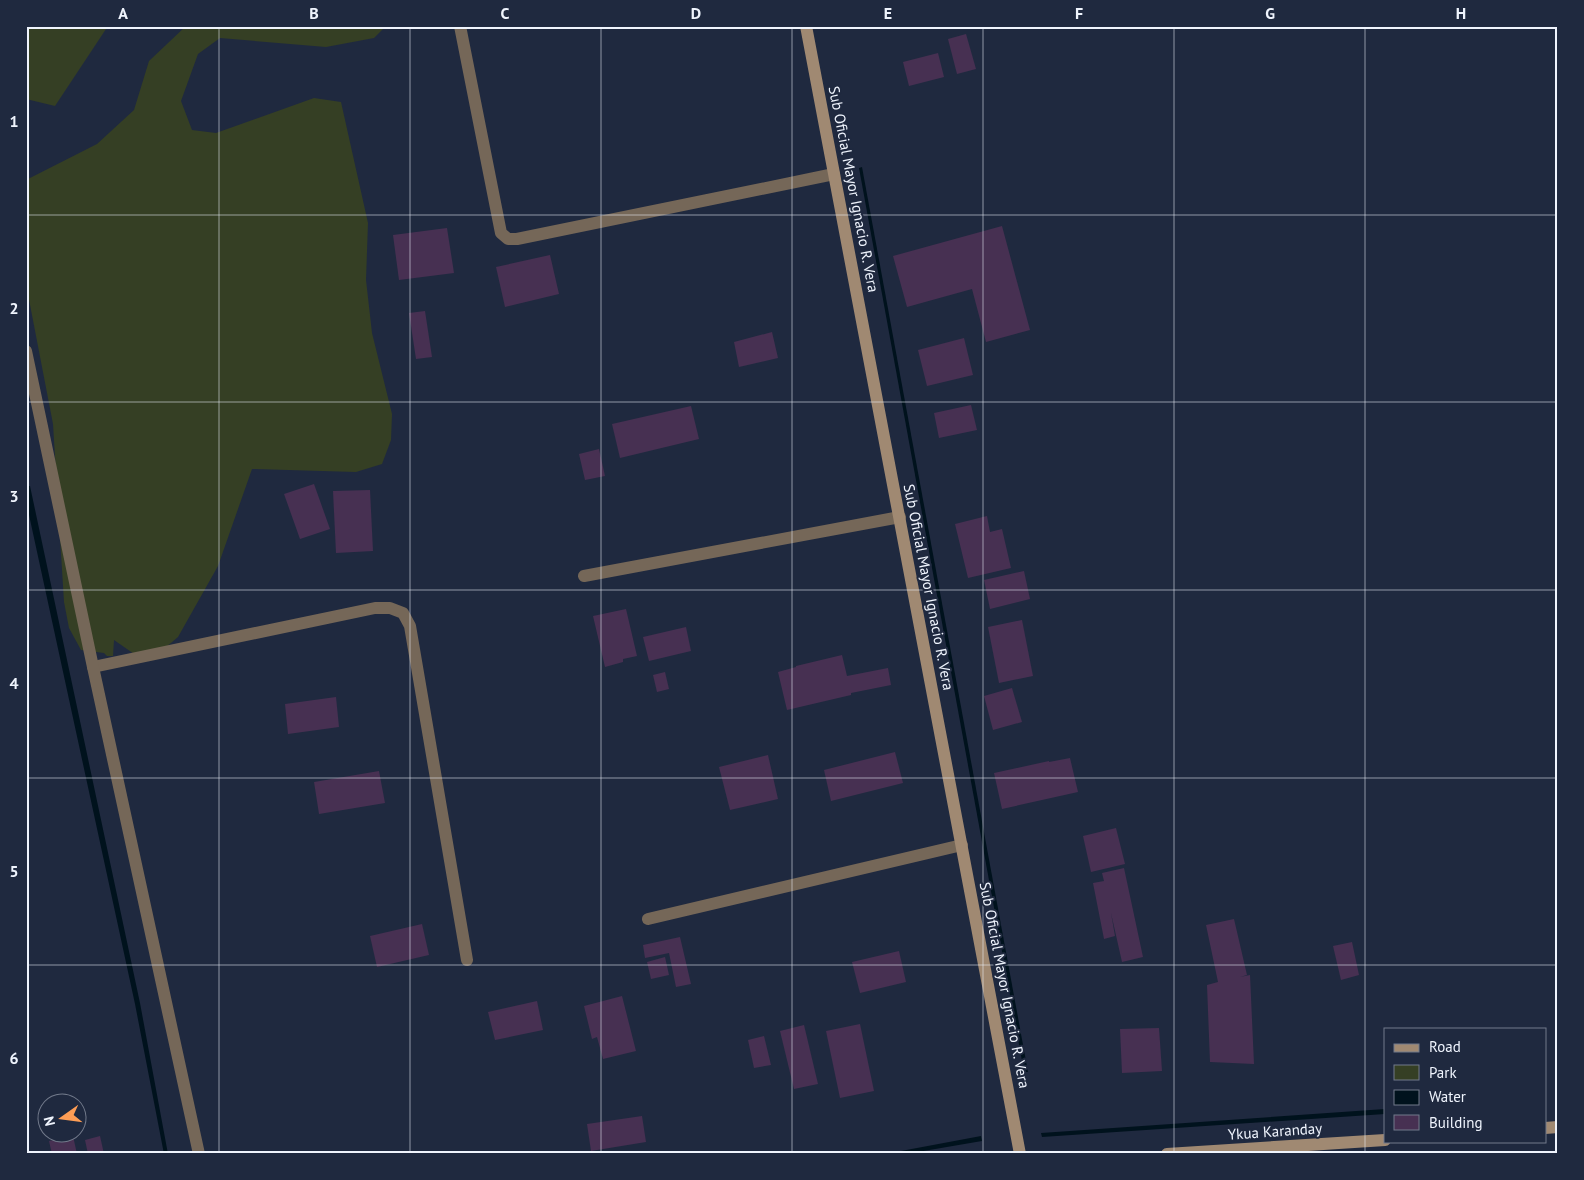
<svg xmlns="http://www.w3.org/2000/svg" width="1584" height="1180" font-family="'PT Sans',sans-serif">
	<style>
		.green { fill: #353f24 }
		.water { fill: #00121d }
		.building { fill: #473052 }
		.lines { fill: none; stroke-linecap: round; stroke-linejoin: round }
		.lane { stroke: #756758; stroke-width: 12 }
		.street { stroke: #756758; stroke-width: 12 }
		.secondary { stroke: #a08972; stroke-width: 12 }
		.grid { fill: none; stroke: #eff4fd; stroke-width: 1; stroke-opacity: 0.55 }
		.labels { text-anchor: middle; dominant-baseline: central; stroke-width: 4; stroke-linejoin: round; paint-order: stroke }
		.street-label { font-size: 15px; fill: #eff4fd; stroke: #1f293f }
		.neatline { fill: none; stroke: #eff4fd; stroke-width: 2 }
		.grid-label { font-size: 16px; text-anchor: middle; font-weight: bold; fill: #eff4fd }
	</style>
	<rect width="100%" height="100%" fill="#1f293f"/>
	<g class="green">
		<path d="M26 26H108L55 106 26 99Z"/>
		<path d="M186 26H386L374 38 326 47 220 38 198 54 181 101 192 130 216 133 314 98 341 102 368 223 366 280 372 333 392 414 391 440 382 464 356 472 252 469 218 566 178 637 159 653 137 656 114 640 113 656H107L104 653 81 650 69 628 64 602 53 424 26 284V180L97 144 134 110 149 61Z"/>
	</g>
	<g class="water">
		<path d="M862 167 1028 1072H1024L859 168Z"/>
		<path d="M26 486H30L140 1003 168 1154H164L135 1004 26 501Z"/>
		<path d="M1385 1109V1114L1042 1137 1041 1133Z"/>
		<path d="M981 1136 982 1141 906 1154H885Z"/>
	</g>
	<g class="building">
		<path d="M966 34 976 69 957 74 948 39Z"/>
		<path d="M938 53 944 77 909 86 903 62Z"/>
		<path d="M1002 226 1030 330 986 342 972 289 907 307 893 256Z"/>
		<path d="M447 228 454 273 399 280 393 235Z"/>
		<path d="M550 255 559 294 505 307 496 267Z"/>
		<path d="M425 311 432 357 416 359 409 313Z"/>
		<path d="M772 332 778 358 739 367 734 342Z"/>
		<path d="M964 338 973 375 927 386 918 350Z"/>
		<path d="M971 405 977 430 939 438 934 413Z"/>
		<path d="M691 406 699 439 620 458 612 424Z"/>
		<path d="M599 449 605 476 585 480 579 454Z"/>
		<path d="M314 484 330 529 300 539 284 494Z"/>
		<path d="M370 490 373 551 336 553 333 491Z"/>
		<path d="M987 516 990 532 1002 529 1011 568 968 578 955 524Z"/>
		<path d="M1024 571 1030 599 990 609 984 580Z"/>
		<path d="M626 609 637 656 623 659V662L605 667 593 616Z"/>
		<path d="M1022 620 1033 676 999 683 988 627Z"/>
		<path d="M686 627 691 651 649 661 643 637Z"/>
		<path d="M842 655 847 676 888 668 891 685 851 693V695L787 710 778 672 796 667V666Z"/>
		<path d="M665 672 669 689 657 692 653 675Z"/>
		<path d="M1012 688 1022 722 993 730 984 696Z"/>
		<path d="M336 697 339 727 288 734 285 704Z"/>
		<path d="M895 752 903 783 831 801 824 770Z"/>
		<path d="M768 755 778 799 730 810 719 767Z"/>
		<path d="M1070 758 1078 792 1002 809 994 773 1049 761V762Z"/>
		<path d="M379 771 385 803 319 814 314 782Z"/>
		<path d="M1116 828 1125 864 1091 872 1083 836Z"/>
		<path d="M1124 868 1143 957 1122 962 1111 913 1115 936 1104 939 1093 883 1104 881 1102 873Z"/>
		<path d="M1234 919 1247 975 1240 977 1250 975 1254 1064 1210 1062 1207 985 1218 982 1206 925Z"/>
		<path d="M422 924 429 955 377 967 370 936Z"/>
		<path d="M680 937 691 984 676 987 669 953 645 958 643 945Z"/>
		<path d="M1352 942 1359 975 1341 980 1333 946Z"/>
		<path d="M899 951 906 982 860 993 852 962Z"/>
		<path d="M665 957 669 975 651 979 647 962Z"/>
		<path d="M622 996 636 1051 603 1059 597 1037 592 1039 584 1006Z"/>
		<path d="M537 1001 543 1030 495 1040 488 1012Z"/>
		<path d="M860 1024 874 1091 840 1098 826 1031Z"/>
		<path d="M804 1025 818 1084 794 1089 780 1031Z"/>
		<path d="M1159 1028 1162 1071 1122 1073 1120 1029Z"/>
		<path d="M764 1036 771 1065 754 1068 748 1040Z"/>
		<path d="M642 1116 646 1142 591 1151 587 1124Z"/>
		<path d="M73 1136 77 1154H52L49 1141Z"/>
		<path d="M100 1136 104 1154H88L85 1140Z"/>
	</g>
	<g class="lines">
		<g class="lane">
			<path d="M584 576 900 517"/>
			<path d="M93 667 375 608H390L403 613 410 626 467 960"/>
			<path d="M648 919 962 845"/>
		</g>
		<g class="street">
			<path d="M460 26 501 233 508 239H517L834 174"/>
			<path d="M26 351 93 667 199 1154"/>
		</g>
		<g class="secondary">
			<path d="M806 26 1020 1154"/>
			<path d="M1545 1128 1558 1127"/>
			<path d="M1167 1154 1385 1140"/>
		</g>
	</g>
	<path class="grid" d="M219 26V1154M410 26V1154M601 26V1154M792 26V1154M983 26V1154M1174 26V1154M1365 26V1154M26 215H1558M26 402H1558M26 590H1558M26 778H1558M26 965H1558"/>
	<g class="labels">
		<g class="street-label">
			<text transform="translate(854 189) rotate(79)">Sub Oficial Mayor Ignacio R. Vera</text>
			<text transform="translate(929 587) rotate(79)">Sub Oficial Mayor Ignacio R. Vera</text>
			<text transform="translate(1005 985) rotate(79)">Sub Oficial Mayor Ignacio R. Vera</text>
			<text transform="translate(1275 1131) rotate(-4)">Ykua Karanday</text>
		</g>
	</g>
	<rect width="1584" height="1180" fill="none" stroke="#1f293f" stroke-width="55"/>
	<rect x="1384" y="1028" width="162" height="115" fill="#1f293f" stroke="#727a8b"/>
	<rect x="1394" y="1044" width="25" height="8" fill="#a08972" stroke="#727a8b"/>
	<text x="1429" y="1052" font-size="15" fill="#eff4fd">Road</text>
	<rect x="1394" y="1065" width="25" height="15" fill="#353f24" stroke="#727a8b"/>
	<text x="1429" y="1078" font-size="15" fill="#eff4fd">Park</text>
	<rect x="1394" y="1090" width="25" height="15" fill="#00121d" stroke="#727a8b"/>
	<text x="1429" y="1102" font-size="15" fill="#eff4fd">Water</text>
	<rect x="1394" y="1115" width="25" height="15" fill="#473052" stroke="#727a8b"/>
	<text x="1429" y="1128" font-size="15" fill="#eff4fd">Building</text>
	<g transform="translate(62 1118) rotate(256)"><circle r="24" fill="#1f293f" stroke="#727a8b"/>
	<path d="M0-4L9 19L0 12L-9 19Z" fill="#fd9d55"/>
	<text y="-8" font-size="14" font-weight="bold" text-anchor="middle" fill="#eff4fd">N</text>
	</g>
	<rect x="28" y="28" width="1528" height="1124" class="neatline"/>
	<g class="grid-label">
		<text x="123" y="19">A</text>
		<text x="314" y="19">B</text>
		<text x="505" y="19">C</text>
		<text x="696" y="19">D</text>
		<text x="888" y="19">E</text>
		<text x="1079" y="19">F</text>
		<text x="1270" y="19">G</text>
		<text x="1461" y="19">H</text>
		<text x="14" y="127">1</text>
		<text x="14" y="314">2</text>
		<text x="14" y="502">3</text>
		<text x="14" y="689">4</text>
		<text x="14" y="877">5</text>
		<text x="14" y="1064">6</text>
	</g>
</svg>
